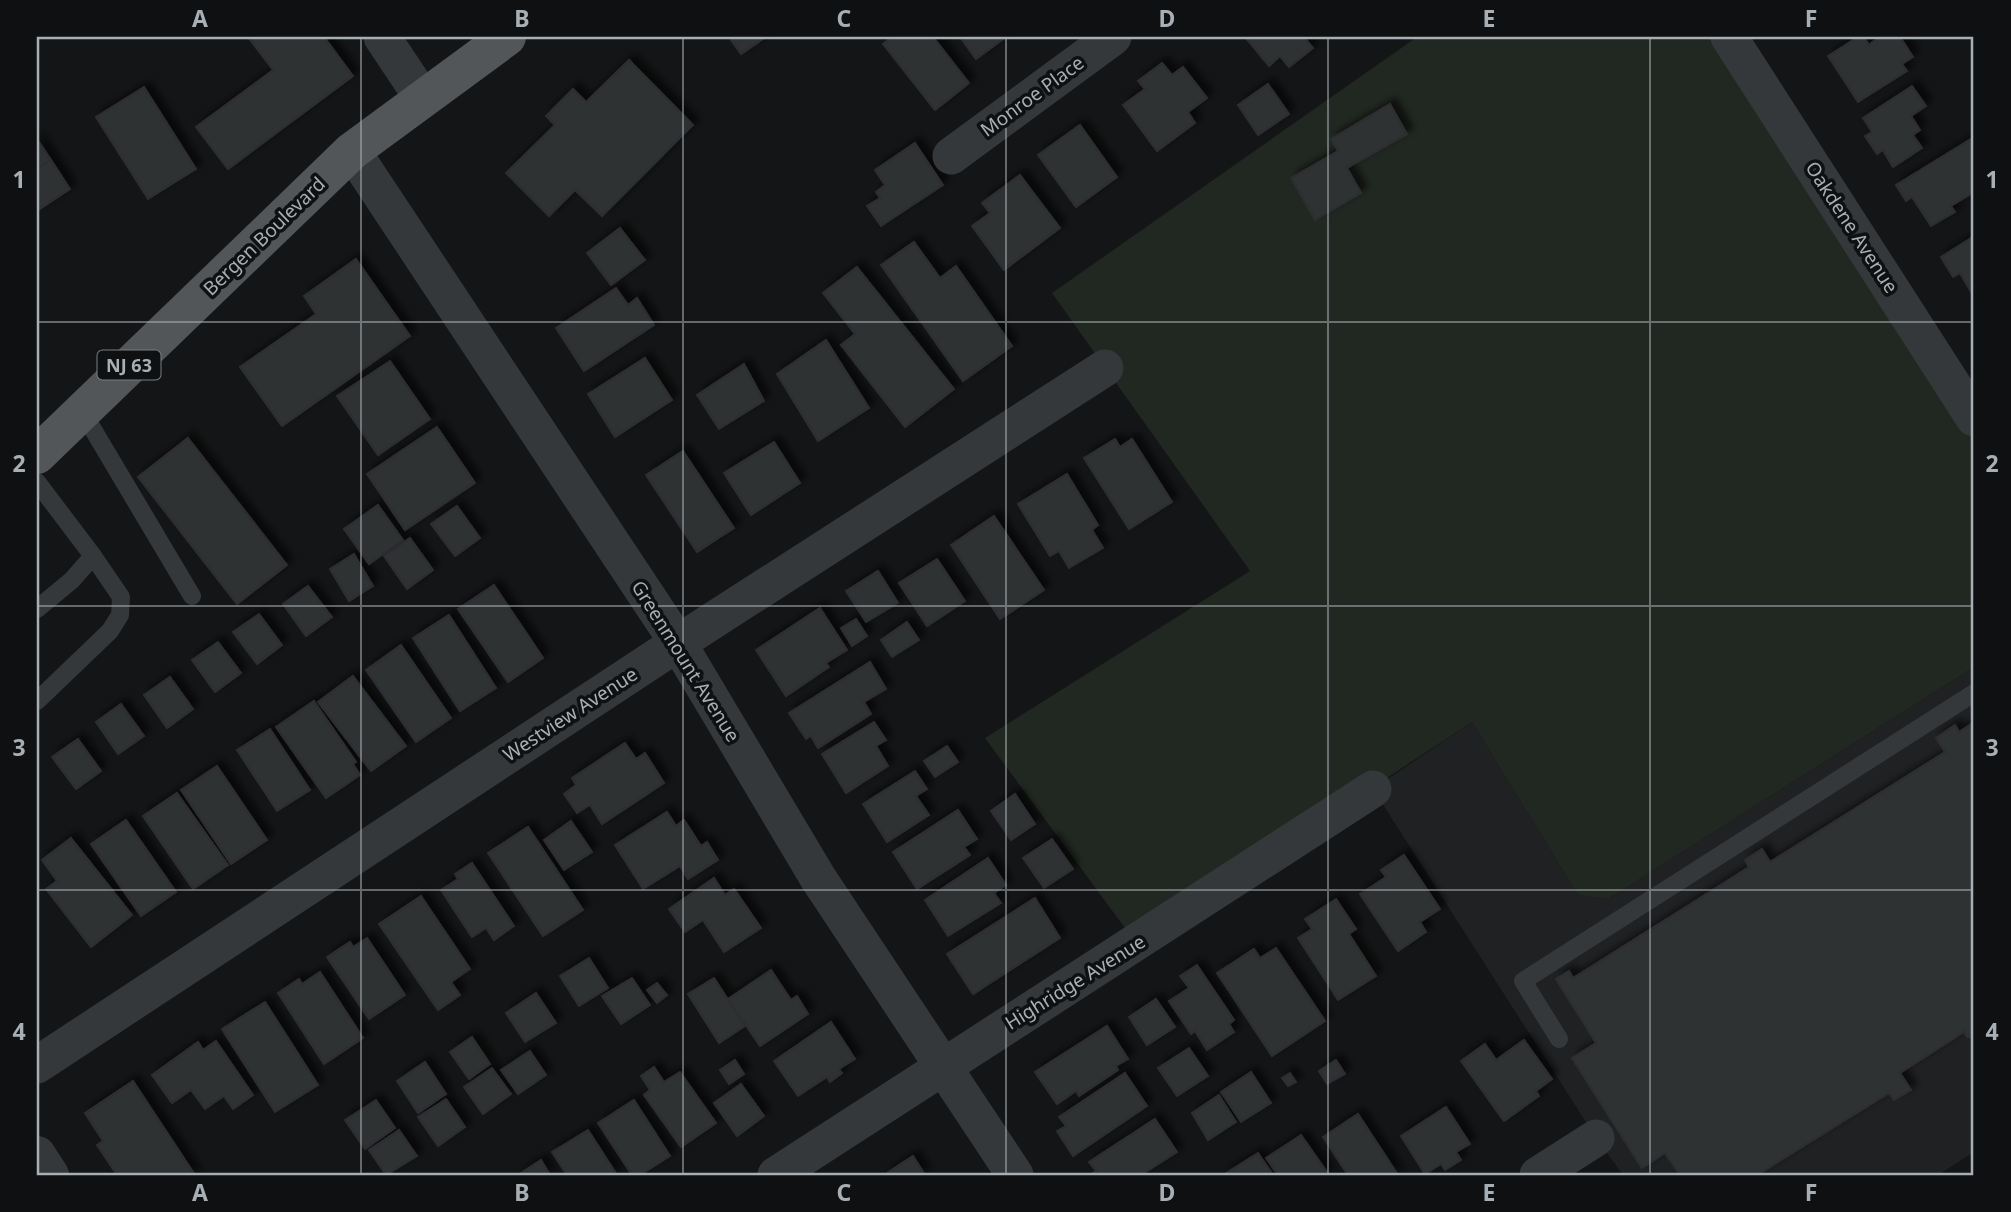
<svg xmlns="http://www.w3.org/2000/svg" width="2011" height="1212" font-family="'Noto Sans',sans-serif">
	<style>
		.built { fill: #202123 }
		.green { fill: #212821 }
		.building { fill: #2f3032; stroke: #2e2f32; stroke-width: 2; filter: url(#shadow) }
		.lines { fill: none; stroke-linecap: round; stroke-linejoin: round }
		.service { stroke: #35383a; stroke-width: 18 }
		.minor { stroke: #35383a; stroke-width: 37 }
		.tertiary { stroke: #35383a; stroke-width: 38 }
		.primary { stroke: #525659; stroke-width: 38 }
		.grid { fill: none; stroke: #a7afb5; stroke-width: 2; stroke-opacity: 0.55 }
		.labels { text-anchor: middle; dominant-baseline: central; stroke-width: 7; stroke-linejoin: round; paint-order: stroke }
		.shield { fill: #0f1011; stroke: #797f84; stroke-width: 2 }
		.shield-label { font-size: 18px; font-weight: bold; fill: #a7afb5 }
		.street-label { font-size: 19px; fill: #a7afb5; stroke: #0f1011 }
		.neatline { fill: none; stroke: #a7afb5; stroke-width: 2.5 }
		.grid-label { font-size: 23px; text-anchor: middle; font-weight: bold; fill: #a7afb5 }
	</style>
	<defs>
		<filter id="shadow"><feDropShadow dx="6" dy="-6" stdDeviation="3.5" flood-color="#0009"/></filter>
	</defs>
	<rect width="100%" height="100%" fill="#141516"/>
	<path class="built" d="M1974 667V1152L1938 1175H1623L1596 1138 1373 789 1472 722 1578 895 1608 899Z"/>
	<path class="green" d="M1417 37H1729L1974 418V667L1608 899 1578 895 1472 722 1136 943 985 738 1250 571 1052 293Z"/>
	<g class="building">
		<path d="M248 37H324L353 76 228 169 196 127 273 70Z"/>
		<path d="M729 37H766L741 54Z"/>
		<path d="M892 37H933L969 83 935 110 883 44Z"/>
		<path d="M960 37H1006L976 59Z"/>
		<path d="M1245 37H1304L1313 48 1289 67 1280 56 1269 66Z"/>
		<path d="M1858 37H1864L1869 45 1879 37H1900L1913 57 1902 64 1907 71 1858 102 1828 56Z"/>
		<path d="M629 60 693 125 602 216 575 190 549 216 506 173 555 125 546 116 573 89 586 102Z"/>
		<path d="M1162 63 1172 75 1183 67 1207 98 1188 112 1195 123 1157 151 1123 105 1145 89 1138 81Z"/>
		<path d="M1268 84 1289 114 1258 135 1238 105Z"/>
		<path d="M1912 86 1926 106 1911 116 1920 130 1913 135 1922 148 1893 167 1883 150 1877 154 1865 136 1872 132 1863 118Z"/>
		<path d="M144 87 196 169 148 199 96 117Z"/>
		<path d="M1390 104 1407 134 1347 168 1361 193 1315 220 1291 178 1338 151 1331 139Z"/>
		<path d="M1080 125 1117 177 1076 207 1038 155Z"/>
		<path d="M1974 137V192L1951 206 1955 212 1931 226 1912 197 1906 201 1896 185Z"/>
		<path d="M37 139 51 160 37 169Z"/>
		<path d="M915 143 943 185 881 226 867 206 880 198 876 192 885 185 875 170Z"/>
		<path d="M51 160 70 189 37 211V169Z"/>
		<path d="M1020 175 1060 228 1004 270 972 226 990 213 982 203Z"/>
		<path d="M620 228 645 260 611 285 587 253Z"/>
		<path d="M1974 236V297L1960 273 1953 277 1941 257Z"/>
		<path d="M914 242 940 278 956 266 1012 346 963 381 881 265Z"/>
		<path d="M356 259 410 336 282 426 240 367 316 314 304 296Z"/>
		<path d="M857 267 954 389 905 427 841 345 855 334 823 293Z"/>
		<path d="M616 288 628 305 637 298 654 325 584 371 556 328Z"/>
		<path d="M826 340 869 408 818 441 777 374Z"/>
		<path d="M645 358 672 400 615 437 588 394Z"/>
		<path d="M390 361 430 419 378 455 337 396Z"/>
		<path d="M744 364 764 401 719 429 697 395Z"/>
		<path d="M437 427 475 483 405 530 367 474Z"/>
		<path d="M188 438 287 565 237 604 138 477Z"/>
		<path d="M1115 439 1120 447 1132 439 1172 502 1129 529 1084 458Z"/>
		<path d="M774 442 800 483 751 515 724 473Z"/>
		<path d="M683 451 734 528 697 552 646 475Z"/>
		<path d="M1067 474 1098 525 1092 530 1103 548 1069 568 1059 551 1050 556 1018 504Z"/>
		<path d="M378 505 403 540 369 564 344 529Z"/>
		<path d="M457 506 480 538 455 556 431 524Z"/>
		<path d="M994 516 1044 590 1000 619 951 545Z"/>
		<path d="M410 538 433 570 407 589 384 556Z"/>
		<path d="M354 554 373 586 349 601 330 569Z"/>
		<path d="M937 559 965 601 927 626 899 583Z"/>
		<path d="M878 571 898 603 866 622 846 591Z"/>
		<path d="M494 585 543 658 508 682 458 609Z"/>
		<path d="M308 586 332 617 306 636 283 604Z"/>
		<path d="M820 608 847 650 826 663 829 667 786 696 756 650Z"/>
		<path d="M259 614 282 645 257 664 233 632Z"/>
		<path d="M449 615 496 688 460 711 413 638Z"/>
		<path d="M856 619 867 636 852 646 841 628Z"/>
		<path d="M907 622 919 640 892 657 881 640Z"/>
		<path d="M218 642 241 673 215 692 192 660Z"/>
		<path d="M401 645 451 718 416 742 366 670Z"/>
		<path d="M870 662 886 689 864 702 871 714 818 748 811 736 806 739 789 713Z"/>
		<path d="M353 676 406 746 371 771 318 702Z"/>
		<path d="M170 677 193 709 167 728 144 695Z"/>
		<path d="M314 701 356 762 353 764 360 775 326 798 276 727Z"/>
		<path d="M121 704 144 736 118 754 96 722Z"/>
		<path d="M874 722 886 740 876 746 888 766 846 793 822 754Z"/>
		<path d="M1974 722V1038L1967 1037 1964 1032 1900 1073 1911 1090 1894 1100 1889 1093 1757 1175H1680L1665 1153 1642 1168 1572 1058 1596 1043 1556 979 1569 971 1573 978 1749 867 1745 860 1762 849 1770 862 1945 752 1936 738 1955 725 1959 732Z"/>
		<path d="M270 729 310 790 277 811 237 750Z"/>
		<path d="M78 739 101 771 76 789 52 757Z"/>
		<path d="M625 743 636 759 645 753 664 783 602 824 590 805 577 813 564 794 576 785 572 778Z"/>
		<path d="M947 746 958 762 935 777 924 761Z"/>
		<path d="M217 766 267 840 231 864 181 790Z"/>
		<path d="M915 771 927 789 916 796 929 815 887 842 863 804Z"/>
		<path d="M177 793 228 865 193 889 143 816Z"/>
		<path d="M1015 794 1035 824 1011 840 991 811Z"/>
		<path d="M958 810 977 839 964 847 970 855 917 889 893 852Z"/>
		<path d="M667 812 676 826 684 820 701 846 707 842 718 860 688 879 680 866 643 889 615 845Z"/>
		<path d="M126 820 176 892 141 916 91 844Z"/>
		<path d="M571 821 592 852 564 870 544 840Z"/>
		<path d="M528 827 583 910 543 936 488 853Z"/>
		<path d="M71 838 132 915 91 947 46 889 57 881 42 860Z"/>
		<path d="M1052 839 1073 869 1044 888 1023 858Z"/>
		<path d="M1404 855 1440 909 1420 922 1426 932 1398 951 1360 894 1386 877 1381 870Z"/>
		<path d="M988 858 1006 885 994 893 1001 903 948 936 925 900Z"/>
		<path d="M472 863 514 926 494 940 486 928 472 937 441 890 458 879 455 874Z"/>
		<path d="M714 878 725 895 734 889 761 928 724 952 703 920 685 932 669 909Z"/>
		<path d="M421 896 470 969 451 982 460 995 438 1010 379 924Z"/>
		<path d="M1035 898 1060 938 973 994 947 954Z"/>
		<path d="M1336 899 1356 929 1349 934 1376 976 1338 1000 1298 938 1312 929 1305 919Z"/>
		<path d="M367 938 405 995 369 1019 327 957 350 942 353 947Z"/>
		<path d="M1276 948 1325 1021 1272 1056 1217 973 1254 949 1260 958Z"/>
		<path d="M589 958 608 988 579 1006 560 976Z"/>
		<path d="M1197 965 1234 1020 1229 1024 1234 1032 1207 1050 1195 1031 1191 1034 1169 1001 1189 988 1180 976Z"/>
		<path d="M771 970 791 1000 797 996 808 1014 760 1046 728 999Z"/>
		<path d="M320 972 363 1038 324 1064 278 993 299 979 302 984Z"/>
		<path d="M632 978 650 1005 621 1024 602 996Z"/>
		<path d="M714 978 745 1026 719 1043 688 994Z"/>
		<path d="M657 983 667 995 657 1003 647 990Z"/>
		<path d="M536 993 556 1023 525 1042 506 1013Z"/>
		<path d="M1156 999 1175 1027 1147 1045 1129 1017Z"/>
		<path d="M265 1002 318 1085 275 1112 222 1029Z"/>
		<path d="M831 1022 855 1059 839 1069 842 1073 830 1082 827 1077 798 1096 774 1061Z"/>
		<path d="M1107 1026 1128 1059 1116 1066 1118 1070 1079 1096 1076 1091 1057 1104 1035 1072Z"/>
		<path d="M472 1037 490 1064 469 1079 450 1052Z"/>
		<path d="M1524 1040 1552 1079 1536 1091 1539 1096 1504 1121 1461 1061 1485 1044 1496 1060Z"/>
		<path d="M216 1041 253 1095 233 1109 224 1096 205 1109 191 1090 172 1103 152 1075 198 1042 203 1050Z"/>
		<path d="M1189 1048 1208 1076 1177 1096 1158 1068Z"/>
		<path d="M530 1051 546 1075 518 1094 501 1070Z"/>
		<path d="M735 1060 744 1074 729 1084 720 1070Z"/>
		<path d="M1336 1060 1345 1074 1327 1084 1319 1071Z"/>
		<path d="M425 1062 446 1094 418 1113 397 1081Z"/>
		<path d="M654 1067 664 1082 680 1072 716 1123 681 1147 644 1095 650 1090 641 1076Z"/>
		<path d="M492 1068 511 1094 483 1114 464 1087Z"/>
		<path d="M1251 1072 1271 1103 1241 1122 1221 1092Z"/>
		<path d="M1125 1073 1147 1106 1073 1156 1057 1131 1066 1126 1059 1117Z"/>
		<path d="M1290 1073 1296 1082 1288 1086 1282 1078Z"/>
		<path d="M133 1081 195 1175H117L97 1145 103 1141 85 1113Z"/>
		<path d="M741 1084 764 1116 737 1136 714 1103Z"/>
		<path d="M1219 1095 1236 1122 1208 1140 1192 1113Z"/>
		<path d="M446 1099 465 1127 438 1146 418 1117Z"/>
		<path d="M376 1100 395 1128 365 1149 345 1120Z"/>
		<path d="M634 1100 670 1156 640 1175H632L598 1123Z"/>
		<path d="M1446 1107 1470 1144 1456 1152 1461 1160 1445 1170 1441 1164 1425 1174 1401 1136Z"/>
		<path d="M1358 1114 1398 1175H1348L1323 1137Z"/>
		<path d="M1155 1119 1177 1152 1141 1175H1089L1096 1171 1089 1162Z"/>
		<path d="M399 1130 417 1156 386 1175 369 1150Z"/>
		<path d="M588 1130 617 1175H567L552 1152Z"/>
		<path d="M1301 1135 1329 1175H1278L1266 1158Z"/>
		<path d="M1258 1153 1273 1175H1223Z"/>
		<path d="M913 1156 925 1175H884Z"/>
		<path d="M541 1160 550 1175H518Z"/>
	</g>
	<g class="lines">
		<g class="service">
			<path d="M82 411 192 596"/>
			<path d="M37 482 93 556 121 597 120 615 110 631 37 701"/>
			<path d="M37 609 72 580 93 556"/>
			<path d="M1559 1039 1523 981 1974 693"/>
		</g>
		<g class="minor">
			<path d="M382 37 422 97"/>
			<path d="M1729 37 1974 418"/>
			<path d="M352 151 678 643 818 878 1015 1175"/>
			<path d="M951 156 1113 37"/>
			<path d="M37 1065 678 643 1105 368"/>
			<path d="M776 1175 1373 789"/>
			<path d="M1538 1175 1596 1138"/>
		</g>
		<path class="tertiary" d="M37 1155 50 1175"/>
		<path class="primary" d="M37 455 352 151 507 37"/>
	</g>
	<path class="grid" d="M361 37V1175M683 37V1175M1006 37V1175M1328 37V1175M1650 37V1175M37 322H1974M37 606H1974M37 890H1974"/>
	<g class="labels">
		<rect class="shield" x="97.5" y="350.5" width="63" height="29" rx="5"/>
		<g class="shield-label">
			<text x="129" y="365">NJ 63</text>
		</g>
		<g class="street-label">
			<text transform="translate(1032 96) rotate(-36)">Monroe Place</text>
			<text transform="translate(1852 227) rotate(57)">Oakdene Avenue</text>
			<text transform="translate(264 236) rotate(-44)">Bergen Boulevard</text>
			<text transform="translate(686 661) rotate(58)">Greenmount Avenue</text>
			<text transform="translate(570 714) rotate(-33)">Westview Avenue</text>
			<text transform="translate(1075 982) rotate(-32)">Highridge Avenue</text>
		</g>
	</g>
	<rect width="2011" height="1212" fill="none" stroke="#0f1011" stroke-width="77"/>
	<rect x="38" y="38" width="1934" height="1136" class="neatline"/>
	<g class="grid-label">
		<text x="200" y="27">A</text>
		<text x="522" y="27">B</text>
		<text x="844" y="27">C</text>
		<text x="1167" y="27">D</text>
		<text x="1489" y="27">E</text>
		<text x="1811" y="27">F</text>
		<text x="19" y="188">1</text>
		<text x="1992" y="188">1</text>
		<text x="19" y="472">2</text>
		<text x="1992" y="472">2</text>
		<text x="19" y="756">3</text>
		<text x="1992" y="756">3</text>
		<text x="19" y="1040">4</text>
		<text x="1992" y="1040">4</text>
		<text x="200" y="1201">A</text>
		<text x="522" y="1201">B</text>
		<text x="844" y="1201">C</text>
		<text x="1167" y="1201">D</text>
		<text x="1489" y="1201">E</text>
		<text x="1811" y="1201">F</text>
	</g>
</svg>
